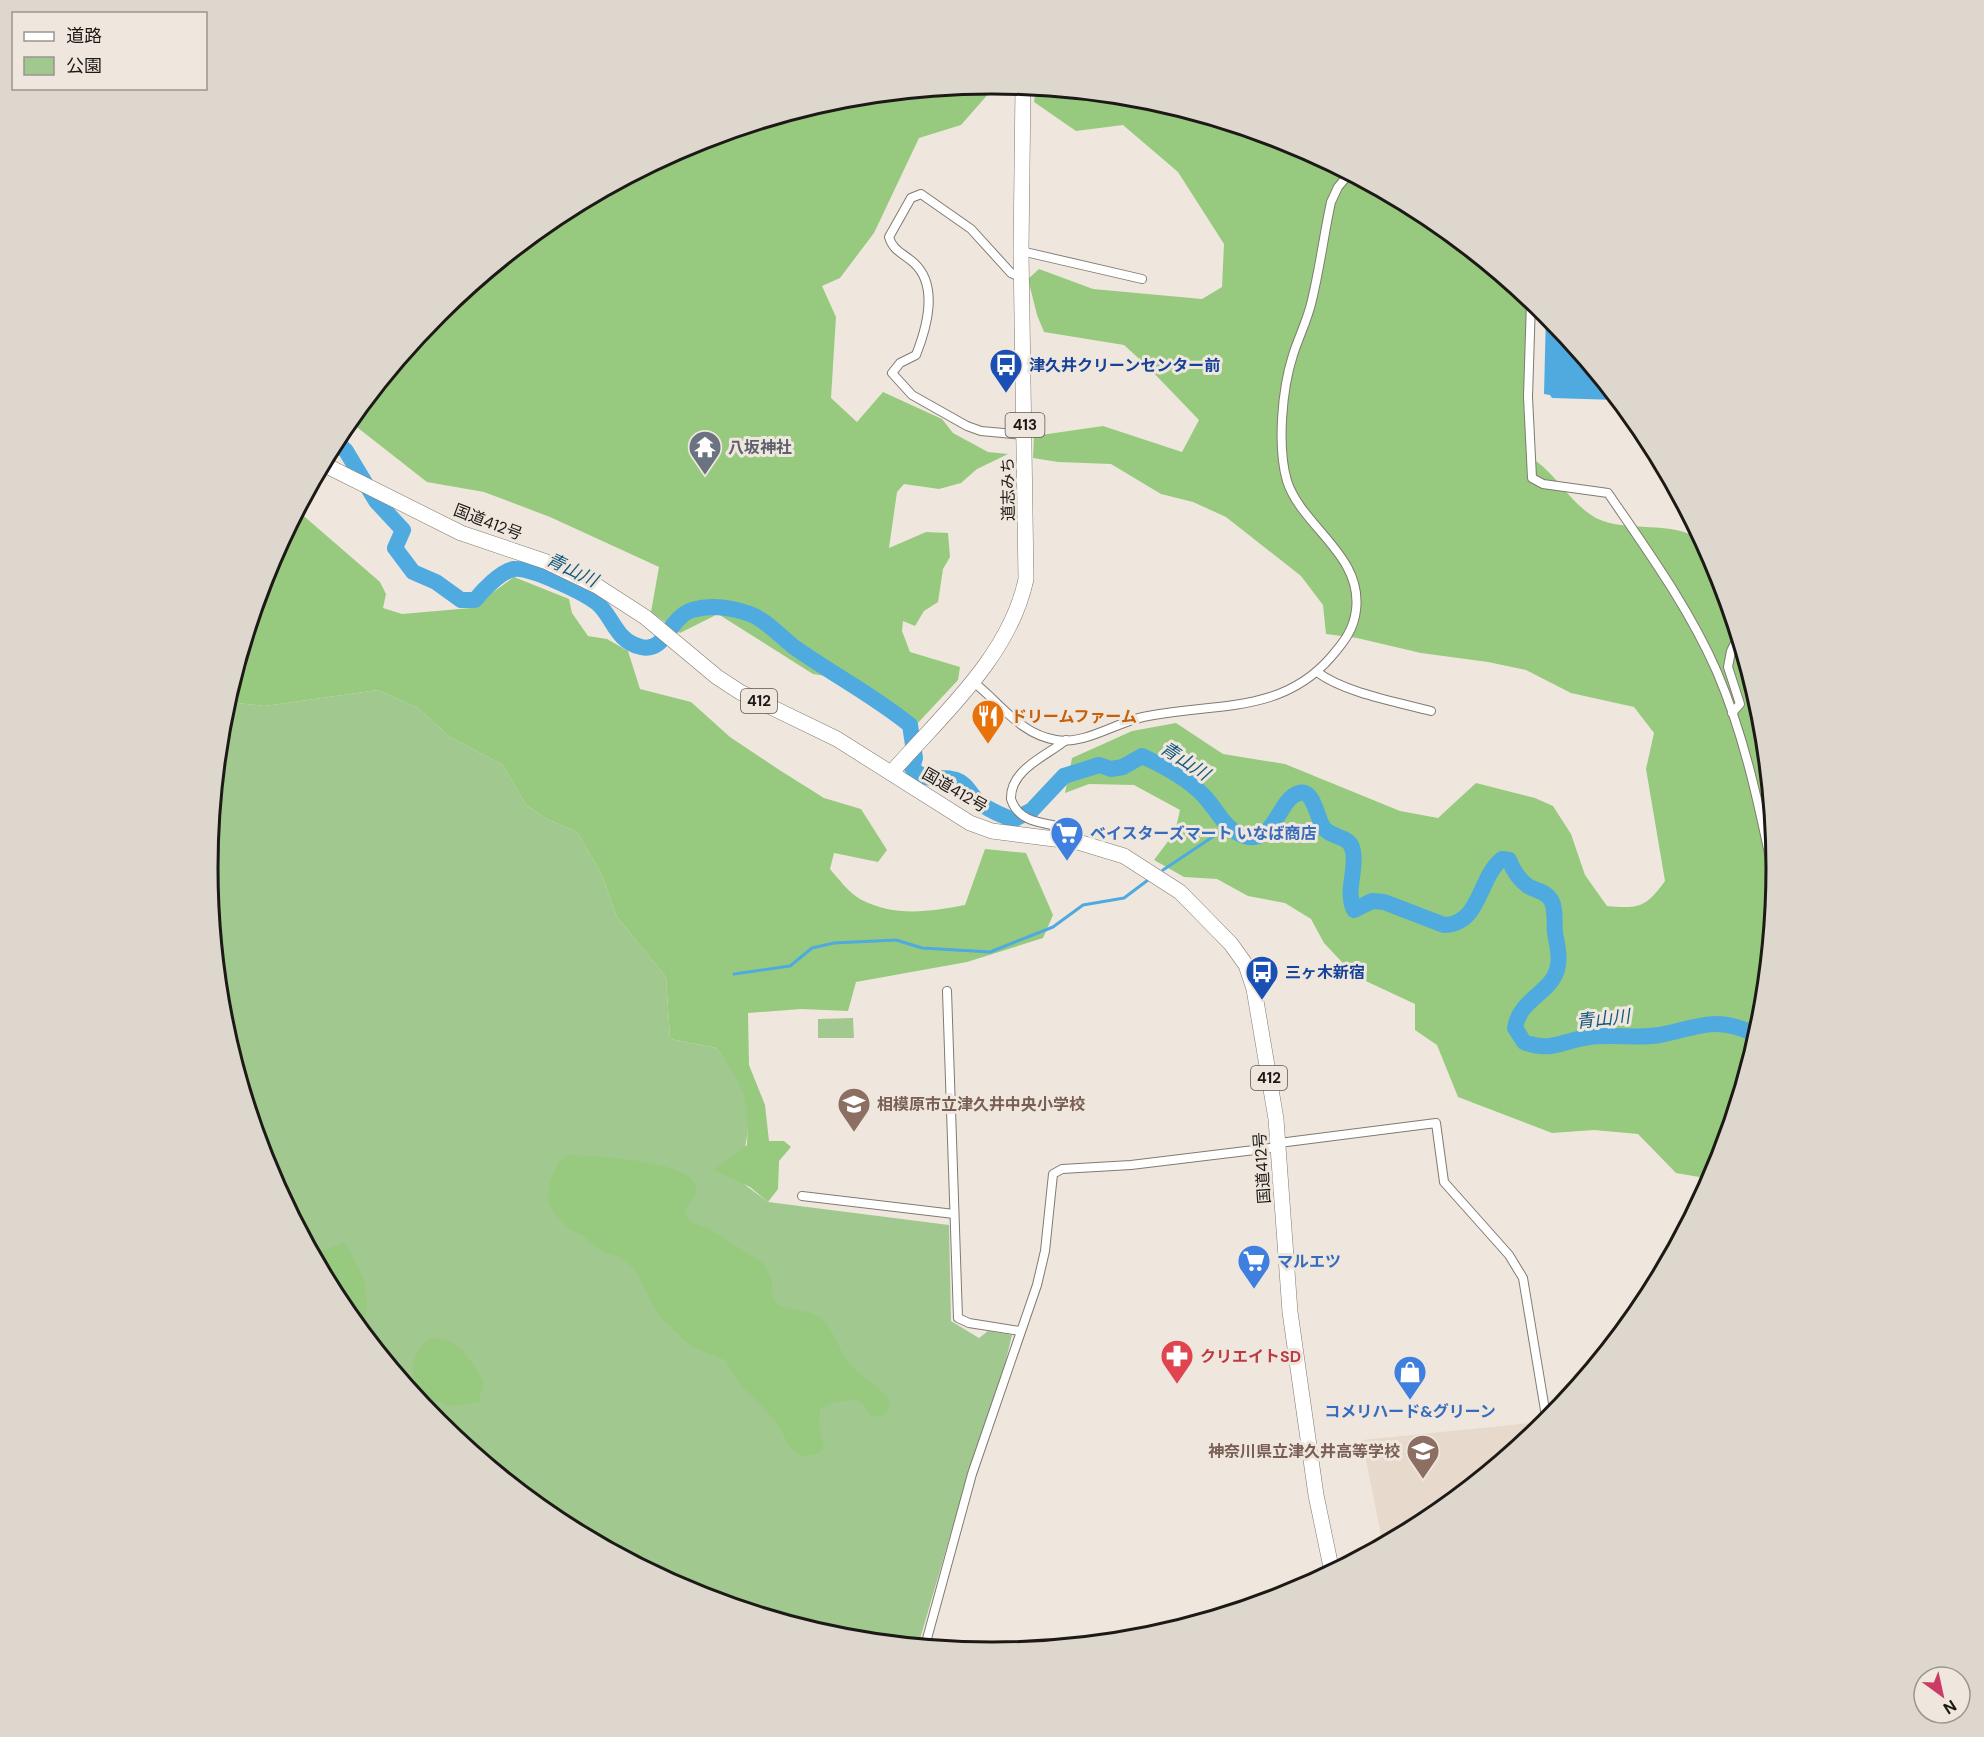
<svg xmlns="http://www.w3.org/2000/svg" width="1984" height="1737" font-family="'DM Sans','Noto Sans JP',sans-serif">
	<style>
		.built { fill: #e7d9cb }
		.green { fill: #a1c88f }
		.forest { fill: #97ca7f }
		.water { fill: #4fabdf }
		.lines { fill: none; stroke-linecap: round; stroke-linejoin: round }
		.stream { stroke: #4fabdf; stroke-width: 3 }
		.river { stroke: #4fabdf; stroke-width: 16 }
		.street-casing { stroke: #817a72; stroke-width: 10 }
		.highway-casing { stroke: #817a72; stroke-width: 16 }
		.street { stroke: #fff; stroke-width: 8 }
		.highway { stroke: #fff; stroke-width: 15 }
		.labels { text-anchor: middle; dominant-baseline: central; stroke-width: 6; stroke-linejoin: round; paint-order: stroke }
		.shield { fill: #efe7de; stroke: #5b5752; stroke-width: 1.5 }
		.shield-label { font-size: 15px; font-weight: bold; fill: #1c1916 }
		.transit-label { font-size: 16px; font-weight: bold; fill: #164399; stroke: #efe7de; text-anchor: start }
		.worship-label { font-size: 16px; font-weight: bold; fill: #5b616d; stroke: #efe7de; text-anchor: start }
		.street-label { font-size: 16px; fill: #1c1916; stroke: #efe7de }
		.food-label { font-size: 16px; font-weight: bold; fill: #c56008; stroke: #efe7de; text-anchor: start }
		.shop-label { font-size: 16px; font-weight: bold; fill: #366cbe; stroke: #efe7de; text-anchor: start }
		.education-label { font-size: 16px; font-weight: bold; fill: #785e54; stroke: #efe7de; text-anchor: start }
		.health-label { font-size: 16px; font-weight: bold; fill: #be3a42; stroke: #efe7de; text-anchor: start }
		.water-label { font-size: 18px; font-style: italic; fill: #14597d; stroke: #efe7de }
		.rim { fill: none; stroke: #1c1916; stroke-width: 3 }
	</style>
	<rect width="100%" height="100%" fill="#efe7de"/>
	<path class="built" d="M1542 1422 1543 1426 1428 1521 1383 1545 1362 1440Z"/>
	<g class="green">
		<path d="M378 690 418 708 450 737 503 765 526 805 547 819 577 832 601 873 617 917 666 977 670 1039 716 1048C724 1059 735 1071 741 1083 755 1114 746 1148 737 1179L768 1202 949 1225 951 1321 979 1338 988 1331 1012 1335 1005 1364 968 1474 918 1646 839 1638 691 1593 556 1521 437 1423 340 1304 267 1168 223 1021 208 868 223 715 227 702 265 706Z"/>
		<path d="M853 1018 854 1038H818V1019Z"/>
	</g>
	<g class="forest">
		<path d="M997 84 961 125 919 138 874 233 840 278 822 286 836 317 831 398 857 422 883 392 942 419 953 433 988 452 1008 454 977 469 961 483 939 489 904 484 897 492 889 548 926 532 948 533 950 557 943 569 938 602 924 611 915 626 903 621 902 631 910 652 960 667 958 680 916 725 858 681 813 674 718 614 680 633 651 612 659 567 550 517 484 492 427 482 349 421 438 314 556 216 692 144 839 99Z"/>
		<path d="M1036 88 1145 99 1293 144 1428 216 1536 305 1529 409 1536 461C1559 478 1570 503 1596 518 1625 533 1676 520 1699 540 1708 548 1712 561 1718 572L1761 716 1776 869 1761 1022 1711 1179 1676 1173 1638 1134 1594 1130 1552 1133 1458 1097 1437 1045 1415 1030V1004L1355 976 1324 943 1311 919 1285 903 1248 896 1217 879 1184 877 1154 860 1175 832 1180 810 1134 785 1089 784 1065 793 1072 758 1132 731 1176 723 1223 754 1285 764 1400 811 1438 818 1476 783 1535 798 1553 806 1571 834 1585 875 1607 906C1640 909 1646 907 1665 881L1646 769 1654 733 1634 707 1571 693 1526 670 1488 662 1421 653 1357 638 1326 634 1323 605 1301 576 1226 517 1193 502 1161 494 1111 464 1058 462 1033 458 1034 436 1103 426 1182 452 1199 420 1147 366 1124 345 1044 332 1037 315 1028 279 1039 269 1093 289 1202 299 1222 287 1224 244 1178 172 1123 125 1076 131 1034 102Z"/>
		<path d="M298 511 380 582 386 594 383 608 402 614 471 608 514 577 569 599 572 613 588 636 607 639 628 651 640 689 691 702 730 737 781 771 824 798 861 809 887 850 878 862 834 853 830 869C838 878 849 893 860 899 894 917 928 912 965 905L985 849 1026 853 1053 915 1043 938 967 962 856 982 848 1011 801 1009 748 1013 749 1065 765 1105 769 1141H784L791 1147 779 1161 778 1189 768 1202 750 1187 713 1170 747 1145C749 1097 744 1086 716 1048L670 1039 666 977 617 917 601 873 577 832 547 819 526 805 503 765 450 737 418 708 378 690 265 706 227 702 267 568Z"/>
		<path d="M570 1155C596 1156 681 1160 695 1183 700 1192 689 1203 685 1212L690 1222 711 1230 763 1263 771 1277 773 1300C791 1316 799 1305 819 1317 834 1327 838 1351 850 1364 862 1378 882 1387 890 1402L887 1411 880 1417 870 1415 863 1404 855 1399 832 1403 820 1409 819 1422 824 1447 819 1453 802 1457C786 1447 787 1437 776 1423 759 1398 738 1390 726 1360L692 1347 660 1317 635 1270 621 1257 603 1252 580 1234 570 1230 554 1214 548 1202 550 1181 558 1163Z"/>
		<path d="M344 1243C364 1273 373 1295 362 1331L340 1304 313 1254Z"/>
		<path d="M433 1338C460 1338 471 1362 484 1382L479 1402 451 1406 422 1396C409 1374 408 1351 433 1338Z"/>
	</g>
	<path class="water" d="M1546 313 1547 314 1617 400 1552 398 1550 395 1544 394Z"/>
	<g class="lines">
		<g class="stream">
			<path d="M1163 870 1229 826"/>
			<path d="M734 974 790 966 812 948 834 943 896 940 922 948 990 952 1053 927 1083 905 1124 898 1148 880"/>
		</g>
		<path class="river" d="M335 441 346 451 376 501 403 530 395 548 413 572 436 582 461 600H475C483 590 501 571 514 569 530 567 583 592 597 603 613 616 615 641 641 647 666 653 668 618 692 610 712 604 731 607 750 614 766 620 780 636 794 647 832 674 873 695 910 725L915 758 912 768C930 785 937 774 956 780 968 784 970 795 979 802 989 811 1002 815 1013 820L1032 810 1064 776 1099 765 1111 769 1123 767 1142 756C1164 766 1187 778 1203 795 1217 809 1225 831 1245 836 1275 845 1278 799 1299 793 1314 789 1317 818 1323 827 1331 839 1350 834 1353 851 1357 871 1345 890 1354 910L1372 901 1384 902 1444 925C1481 924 1478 878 1502 859L1509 860C1513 870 1518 879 1528 886 1536 891 1546 891 1551 900 1556 908 1554 924 1555 933 1557 944 1560 954 1558 965 1554 993 1520 997 1515 1028L1524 1042C1553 1053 1562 1040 1590 1037 1613 1034 1637 1039 1660 1035 1701 1027 1715 1015 1757 1035"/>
		<g class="street-casing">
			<g id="street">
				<path d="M1021 251 1142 279"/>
				<path d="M1022 278 1011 273 971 229 921 194 911 198 889 237C893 251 903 253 914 263 939 286 927 327 916 355L900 363 892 373 912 395 967 426 981 431 1025 435"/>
				<path d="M1531 301 1528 397 1532 478 1543 484 1608 493C1647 550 1689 608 1717 672 1746 740 1760 811 1775 882"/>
				<path d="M1317 672C1345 693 1397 702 1431 711"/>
				<path d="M972 681C1000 702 1019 734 1056 740 1084 745 1115 723 1143 717 1211 702 1280 716 1331 657 1344 642 1354 629 1356 610 1363 555 1302 527 1287 481 1277 446 1282 389 1293 355 1299 336 1308 319 1312 300 1320 267 1324 234 1331 202L1338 187 1349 174"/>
				<path d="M1732 713 1740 704 1728 667 1731 651 1738 637"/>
				<path d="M1066 740C1047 756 1010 769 1011 799 1021 831 1061 819 1079 835L1078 842"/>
				<path d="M947 991 958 1318 969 1323 1020 1331"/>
				<path d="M1279 1143 1436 1123 1444 1182 1509 1255 1523 1278 1547 1422"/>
				<path d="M802 1196 954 1214"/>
				<path d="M925 1646 972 1474 1037 1285 1045 1251 1053 1174 1062 1169 1131 1165 1279 1147"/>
			</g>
		</g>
		<g class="highway-casing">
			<g id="highway">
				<path d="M323 464 461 533 547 562 597 586 645 617 717 677 740 692 837 739 970 823 992 831 1078 842 1124 856 1180 892 1231 944 1246 965 1254 989 1276 1119 1290 1312 1316 1495 1332 1572"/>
				<path d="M892 772C942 715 1010 656 1026 579L1021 251 1023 87"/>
			</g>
		</g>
		<use href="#street" class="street"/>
		<use href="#highway" class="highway"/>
	</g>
	<defs>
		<g id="bus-pin" transform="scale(1.725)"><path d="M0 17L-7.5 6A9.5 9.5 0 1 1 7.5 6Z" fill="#1a4fb4" stroke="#efe7de"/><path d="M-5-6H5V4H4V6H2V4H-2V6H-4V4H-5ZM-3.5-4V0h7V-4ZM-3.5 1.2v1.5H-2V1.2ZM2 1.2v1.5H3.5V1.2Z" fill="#fff"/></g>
		<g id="temple-pin" transform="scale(1.725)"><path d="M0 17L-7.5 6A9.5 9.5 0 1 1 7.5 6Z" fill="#6b7280" stroke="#efe7de"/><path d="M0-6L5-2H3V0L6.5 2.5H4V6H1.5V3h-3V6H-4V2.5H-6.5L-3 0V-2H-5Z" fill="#fff"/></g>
		<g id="restaurant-pin" transform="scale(1.725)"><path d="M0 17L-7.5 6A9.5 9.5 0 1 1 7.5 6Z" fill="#e8710a" stroke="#efe7de"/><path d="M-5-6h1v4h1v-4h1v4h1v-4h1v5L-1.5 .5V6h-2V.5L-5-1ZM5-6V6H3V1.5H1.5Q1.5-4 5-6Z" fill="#fff"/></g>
		<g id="supermarket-pin" transform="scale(1.725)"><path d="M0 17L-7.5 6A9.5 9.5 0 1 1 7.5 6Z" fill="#3f7fe0" stroke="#efe7de"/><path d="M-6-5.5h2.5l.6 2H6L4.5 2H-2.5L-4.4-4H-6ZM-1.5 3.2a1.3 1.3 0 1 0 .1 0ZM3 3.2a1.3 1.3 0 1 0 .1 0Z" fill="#fff"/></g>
		<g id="school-pin" transform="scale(1.725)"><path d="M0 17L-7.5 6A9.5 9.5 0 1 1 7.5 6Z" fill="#8d6e63" stroke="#efe7de"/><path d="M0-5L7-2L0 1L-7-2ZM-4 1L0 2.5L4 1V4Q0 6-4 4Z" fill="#fff"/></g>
		<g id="pharmacy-pin" transform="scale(1.725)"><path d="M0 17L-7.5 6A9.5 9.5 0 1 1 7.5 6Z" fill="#e0444e" stroke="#efe7de"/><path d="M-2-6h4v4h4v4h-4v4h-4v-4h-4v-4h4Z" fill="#fff"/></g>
		<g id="shop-pin" transform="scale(1.725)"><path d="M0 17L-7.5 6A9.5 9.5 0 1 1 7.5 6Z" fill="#3f7fe0" stroke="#efe7de"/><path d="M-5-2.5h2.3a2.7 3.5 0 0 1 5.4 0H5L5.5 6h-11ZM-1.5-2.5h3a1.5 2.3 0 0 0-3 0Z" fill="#fff"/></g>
	</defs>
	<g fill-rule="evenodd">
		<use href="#bus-pin" x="1006" y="365"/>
		<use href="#temple-pin" x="705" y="447"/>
		<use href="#restaurant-pin" x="988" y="716"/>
		<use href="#supermarket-pin" x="1067" y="833"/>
		<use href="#bus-pin" x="1262" y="972"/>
		<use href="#school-pin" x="854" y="1104"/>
		<use href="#supermarket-pin" x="1254" y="1261"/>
		<use href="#pharmacy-pin" x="1177" y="1356"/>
		<use href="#shop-pin" x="1410" y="1372"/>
		<use href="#school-pin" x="1423" y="1451"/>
	</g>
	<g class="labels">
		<g class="shield">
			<rect x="1005.5" y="413" width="39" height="24" rx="4.5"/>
			<rect x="741" y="689" width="36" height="24" rx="4.5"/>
			<rect x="1251" y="1066" width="36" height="24" rx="4.5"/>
		</g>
		<g class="shield-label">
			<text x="1025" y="425">413</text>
			<text x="759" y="701">412</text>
			<text x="1269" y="1078">412</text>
		</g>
		<g class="transit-label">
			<text x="1029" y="365">津久井クリーンセンター前</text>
			<text x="1285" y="972">三ヶ木新宿</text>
		</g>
		<g class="worship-label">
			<text x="728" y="447">八坂神社</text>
		</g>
		<g class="street-label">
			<text transform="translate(1008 489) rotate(-91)">道志みち</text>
			<text transform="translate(488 522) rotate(21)">国道412号</text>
			<text transform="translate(955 790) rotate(30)">国道412号</text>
			<text transform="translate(1262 1168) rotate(-94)">国道412号</text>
		</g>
		<g class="food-label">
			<text x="1011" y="716">ドリームファーム</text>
		</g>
		<g class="shop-label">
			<text x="1090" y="833">ベイスターズマート いなば商店</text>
			<text x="1277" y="1261">マルエツ</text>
			<text x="1410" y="1411" text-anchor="middle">コメリハード&amp;グリーン</text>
		</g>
		<g class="education-label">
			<text x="877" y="1104">相模原市立津久井中央小学校</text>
			<text x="1400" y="1451" text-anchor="end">神奈川県立津久井高等学校</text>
		</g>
		<g class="health-label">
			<text x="1200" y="1356">クリエイトSD</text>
		</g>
		<g class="water-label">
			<text transform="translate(572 570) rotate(26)">青山川</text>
			<text transform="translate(1185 761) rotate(33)">青山川</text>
			<text transform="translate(1603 1019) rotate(-6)">青山川</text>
		</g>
	</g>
	<path d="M0 0H1984V1737H0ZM218 868a774 774 0 1 1 1548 0a774 774 0 1 1-1548 0Z" fill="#ded7ce" fill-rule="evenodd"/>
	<path class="rim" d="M218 868a774 774 0 1 1 1548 0a774 774 0 1 1-1548 0Z"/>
	<rect x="12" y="12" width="195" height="78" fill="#efe7de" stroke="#9b958e" stroke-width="1.5"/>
	<rect x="24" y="32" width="30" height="9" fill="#ffffff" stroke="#9b958e" stroke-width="1.5"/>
	<text x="66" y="42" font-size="18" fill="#1c1916">道路</text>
	<rect x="24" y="57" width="30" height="18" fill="#a1c88f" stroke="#9b958e" stroke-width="1.5"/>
	<text x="66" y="72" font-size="18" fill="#1c1916">公園</text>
	<g transform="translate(1942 1695) rotate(147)"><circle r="28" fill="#efe7de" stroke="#9b958e" stroke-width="1.5"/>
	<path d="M0-4.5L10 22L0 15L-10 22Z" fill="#ca3c66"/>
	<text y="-9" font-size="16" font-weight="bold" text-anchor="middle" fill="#1c1916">N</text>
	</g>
</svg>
